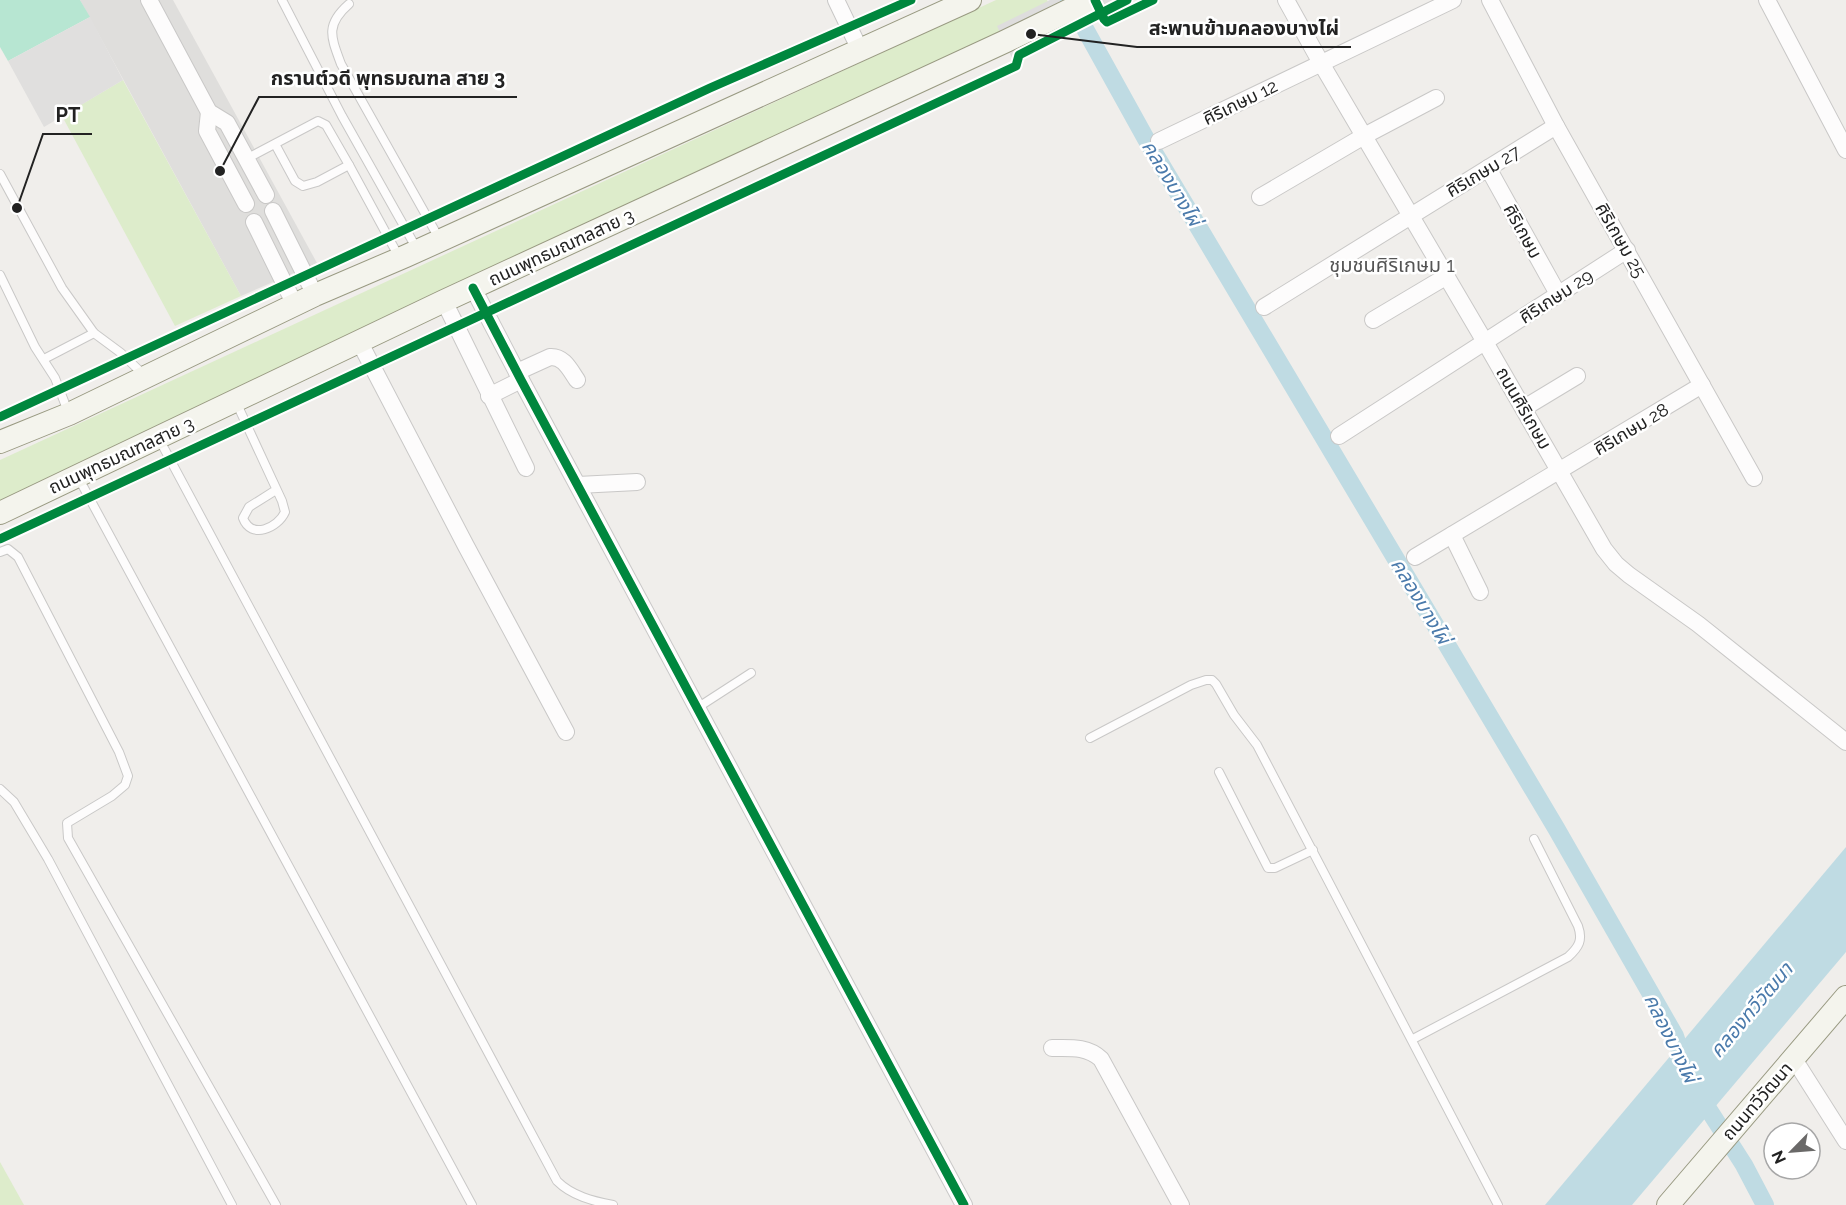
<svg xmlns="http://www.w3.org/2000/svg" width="1846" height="1205" font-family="Raleway,'Noto Sans Thai',sans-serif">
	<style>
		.residential { fill: #dfdedc }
		.grass { fill: #ddeccb }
		.pitch { fill: #b7e6d2 }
		.parking { fill: #e0dfde }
		.water { fill: #bfdbe3 }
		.pier { fill: #dedddd }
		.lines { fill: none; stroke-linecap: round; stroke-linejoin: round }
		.canal { stroke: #bfdbe3; stroke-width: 18 }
		.service-casing { stroke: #c9c8c7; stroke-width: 10 }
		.minor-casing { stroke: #c9c8c7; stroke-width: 18 }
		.secondary-casing { stroke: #999a82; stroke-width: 24 }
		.service { stroke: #fdfcfc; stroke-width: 8 }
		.minor { stroke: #fdfcfc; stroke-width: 16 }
		.secondary { stroke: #f4f4ed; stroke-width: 22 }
		.cycleway-casing { stroke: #fff; stroke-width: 13 }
		.cycleway { stroke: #00873e; stroke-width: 9 }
		.labels { text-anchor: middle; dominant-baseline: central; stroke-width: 5; stroke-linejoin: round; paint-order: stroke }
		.street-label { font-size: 18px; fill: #222; stroke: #fff }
		.water-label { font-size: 20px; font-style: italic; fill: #4a7aab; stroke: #fff }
		.neighbourhood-label { font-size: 20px; fill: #555; stroke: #fff }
		.leader { fill: none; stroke: #222; stroke-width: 2 }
		.callout-dot { fill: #222; stroke: #fff; stroke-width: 2 }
		.callout-label { font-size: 20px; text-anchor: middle; font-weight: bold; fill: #222; stroke: #fff; stroke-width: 5; stroke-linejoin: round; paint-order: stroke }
	</style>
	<rect width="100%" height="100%" fill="#f0eeeb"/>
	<path class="residential" d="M80 0H173L317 263 241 296Z"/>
	<g class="grass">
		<path d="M996 0H1047L1052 10 0 501V460Z"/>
		<path d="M123 80 241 296 175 326 62 116Z"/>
		<path d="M0 1162 24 1205H0Z"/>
	</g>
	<path class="pitch" d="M0 0H80L90 17 8 61 0 47Z"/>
	<path class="parking" d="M90 17 123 80 44 127 8 61Z"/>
	<path class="water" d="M1846 847V952L1632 1205H1545Z"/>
	<path class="pier" d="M1050 0H1133L1012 58 997 26Z"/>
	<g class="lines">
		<g class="canal">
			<path d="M1069 0 1146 139 1556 828 1675 1036 1686 1069"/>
			<path d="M1698 1093 1744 1165 1765 1205"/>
		</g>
		<g class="service-casing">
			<g id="service">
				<path d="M282 0 342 116 418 251"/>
				<path d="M349 4C325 25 331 37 341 64L440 240"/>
				<path d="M246 159 318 121 326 125 349 165 317 182 303 186 295 181 275 144"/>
				<path d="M349 165 399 257"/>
				<path d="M0 174 62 288 94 333 121 353 145 376"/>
				<path d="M0 275 35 347 55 378 69 414"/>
				<path d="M44 359 94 333"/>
				<path d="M236 402 282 501 285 512C278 528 251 540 243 518L249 507 276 490"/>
				<path d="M158 437 557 1181C572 1196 593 1201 613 1205"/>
				<path d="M78 477 472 1205"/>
				<path d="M0 552 8 549 18 557 119 752 128 776 125 785 112 796 67 823 68 838 276 1205"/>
				<path d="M697 708 751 673"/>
				<path d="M1090 738 1191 685 1206 680H1212L1216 684 1234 715 1257 745 1498 1205"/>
				<path d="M1219 772 1268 868H1275L1313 850"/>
				<path d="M0 789 14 802 48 859 232 1205"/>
				<path d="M1413 1039 1568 957C1579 947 1583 940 1578 926L1534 839"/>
			</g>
		</g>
		<g class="minor-casing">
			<g id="minor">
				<path d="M149 0 209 112 227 123 266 195"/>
				<path d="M836 0 860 50"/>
				<path d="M1286 0 1321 63 1485 342 1604 549 1616 564 1629 575 1698 624 1846 742"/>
				<path d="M1490 0 1556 126 1754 478"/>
				<path d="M1767 0 1846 150"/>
				<path d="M209 112 207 131 246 204"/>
				<path d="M1159 141 1453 0"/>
				<path d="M1488 168 1558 294"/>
				<path d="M1260 197 1364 136 1436 98"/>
				<path d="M273 211 315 295"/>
				<path d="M254 222 295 305"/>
				<path d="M473 288 521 380 964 1205"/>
				<path d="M444 301 526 468"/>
				<path d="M1264 307 1556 126"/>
				<path d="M1373 320 1447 276"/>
				<path d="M359 341 466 546 566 732"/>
				<path d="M517 372 550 357C564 356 570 370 577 380"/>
				<path d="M489 396 521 380"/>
				<path d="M1524 408 1577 376"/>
				<path d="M1339 436 1627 250"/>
				<path d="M578 485 637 482"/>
				<path d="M1452 535 1480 592"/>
				<path d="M1415 557 1702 385"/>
				<path d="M1052 1048C1070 1048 1087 1046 1101 1059L1181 1205"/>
				<path d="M1794 1059 1846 1141"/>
			</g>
		</g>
		<g class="secondary-casing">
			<g id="secondary">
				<path d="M0 442 69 414 315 295 406 256 970 0"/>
				<path d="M0 513 444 301 1004 42 1090 0"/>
				<path d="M1668 1205 1846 997"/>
			</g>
		</g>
		<use href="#service" class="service"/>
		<use href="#minor" class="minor"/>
		<use href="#secondary" class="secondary"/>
		<g class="cycleway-casing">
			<g id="cycleway">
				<path d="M1095 0 1104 19 1107 22 1153 0"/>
				<path d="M473 288 521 380 964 1205"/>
				<path d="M0 417 710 88 911 0"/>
				<path d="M0 539 1016 66 1019 55 1127 0"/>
			</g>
		</g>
		<use href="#cycleway" class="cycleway"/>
	</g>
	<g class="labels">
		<g class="street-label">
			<text transform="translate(1240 102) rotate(-26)">ศิริเกษม 12</text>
			<text transform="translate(1483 171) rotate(-31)">ศิริเกษม 27</text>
			<text transform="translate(1523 231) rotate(61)">ศิริเกษม</text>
			<text transform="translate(1621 240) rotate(60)">ศิริเกษม 25</text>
			<text transform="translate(561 247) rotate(-25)">ถนนพุทธมณฑลสาย 3</text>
			<text transform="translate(1556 296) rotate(-33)">ศิริเกษม 29</text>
			<text transform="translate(1524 408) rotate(60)">ถนนศิริเกษม</text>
			<text transform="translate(1631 429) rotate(-31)">ศิริเกษม 28</text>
			<text transform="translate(121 455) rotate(-25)">ถนนพุทธมณฑลสาย 3</text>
			<text transform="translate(1757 1101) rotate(-49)">ถนนทวีวัฒนา</text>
		</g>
		<g class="water-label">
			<text transform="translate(1172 183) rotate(59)">คลองบางไผ่</text>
			<text transform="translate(1421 601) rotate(59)">คลองบางไผ่</text>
			<text transform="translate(1751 1010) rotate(-50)">คลองทวีวัฒนา</text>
			<text transform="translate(1671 1038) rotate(64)">คลองบางไผ่</text>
		</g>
		<g class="neighbourhood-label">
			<text x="1392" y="265">ชุมชนศิริเกษม 1</text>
		</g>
	</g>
	<path class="leader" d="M1031 34L1137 47H1351M220 171L259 97H517M17 208L43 134H92"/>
	<g class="callout-dot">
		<circle cx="1031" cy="34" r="6"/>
		<circle cx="220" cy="171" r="6"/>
		<circle cx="17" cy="208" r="6"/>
	</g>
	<g class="callout-label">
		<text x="1244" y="35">สะพานข้ามคลองบางไผ่</text>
		<text x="388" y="85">กรานต์วดี พุทธมณฑล สาย 3</text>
		<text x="68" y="122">PT</text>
	</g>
	<g transform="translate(1792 1151) rotate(245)"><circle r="28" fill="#ffffff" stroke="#a7a7a7" stroke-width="1.5"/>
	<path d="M0-4.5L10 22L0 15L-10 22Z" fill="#6a6968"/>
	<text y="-9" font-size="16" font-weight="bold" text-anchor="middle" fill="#222222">N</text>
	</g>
</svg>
